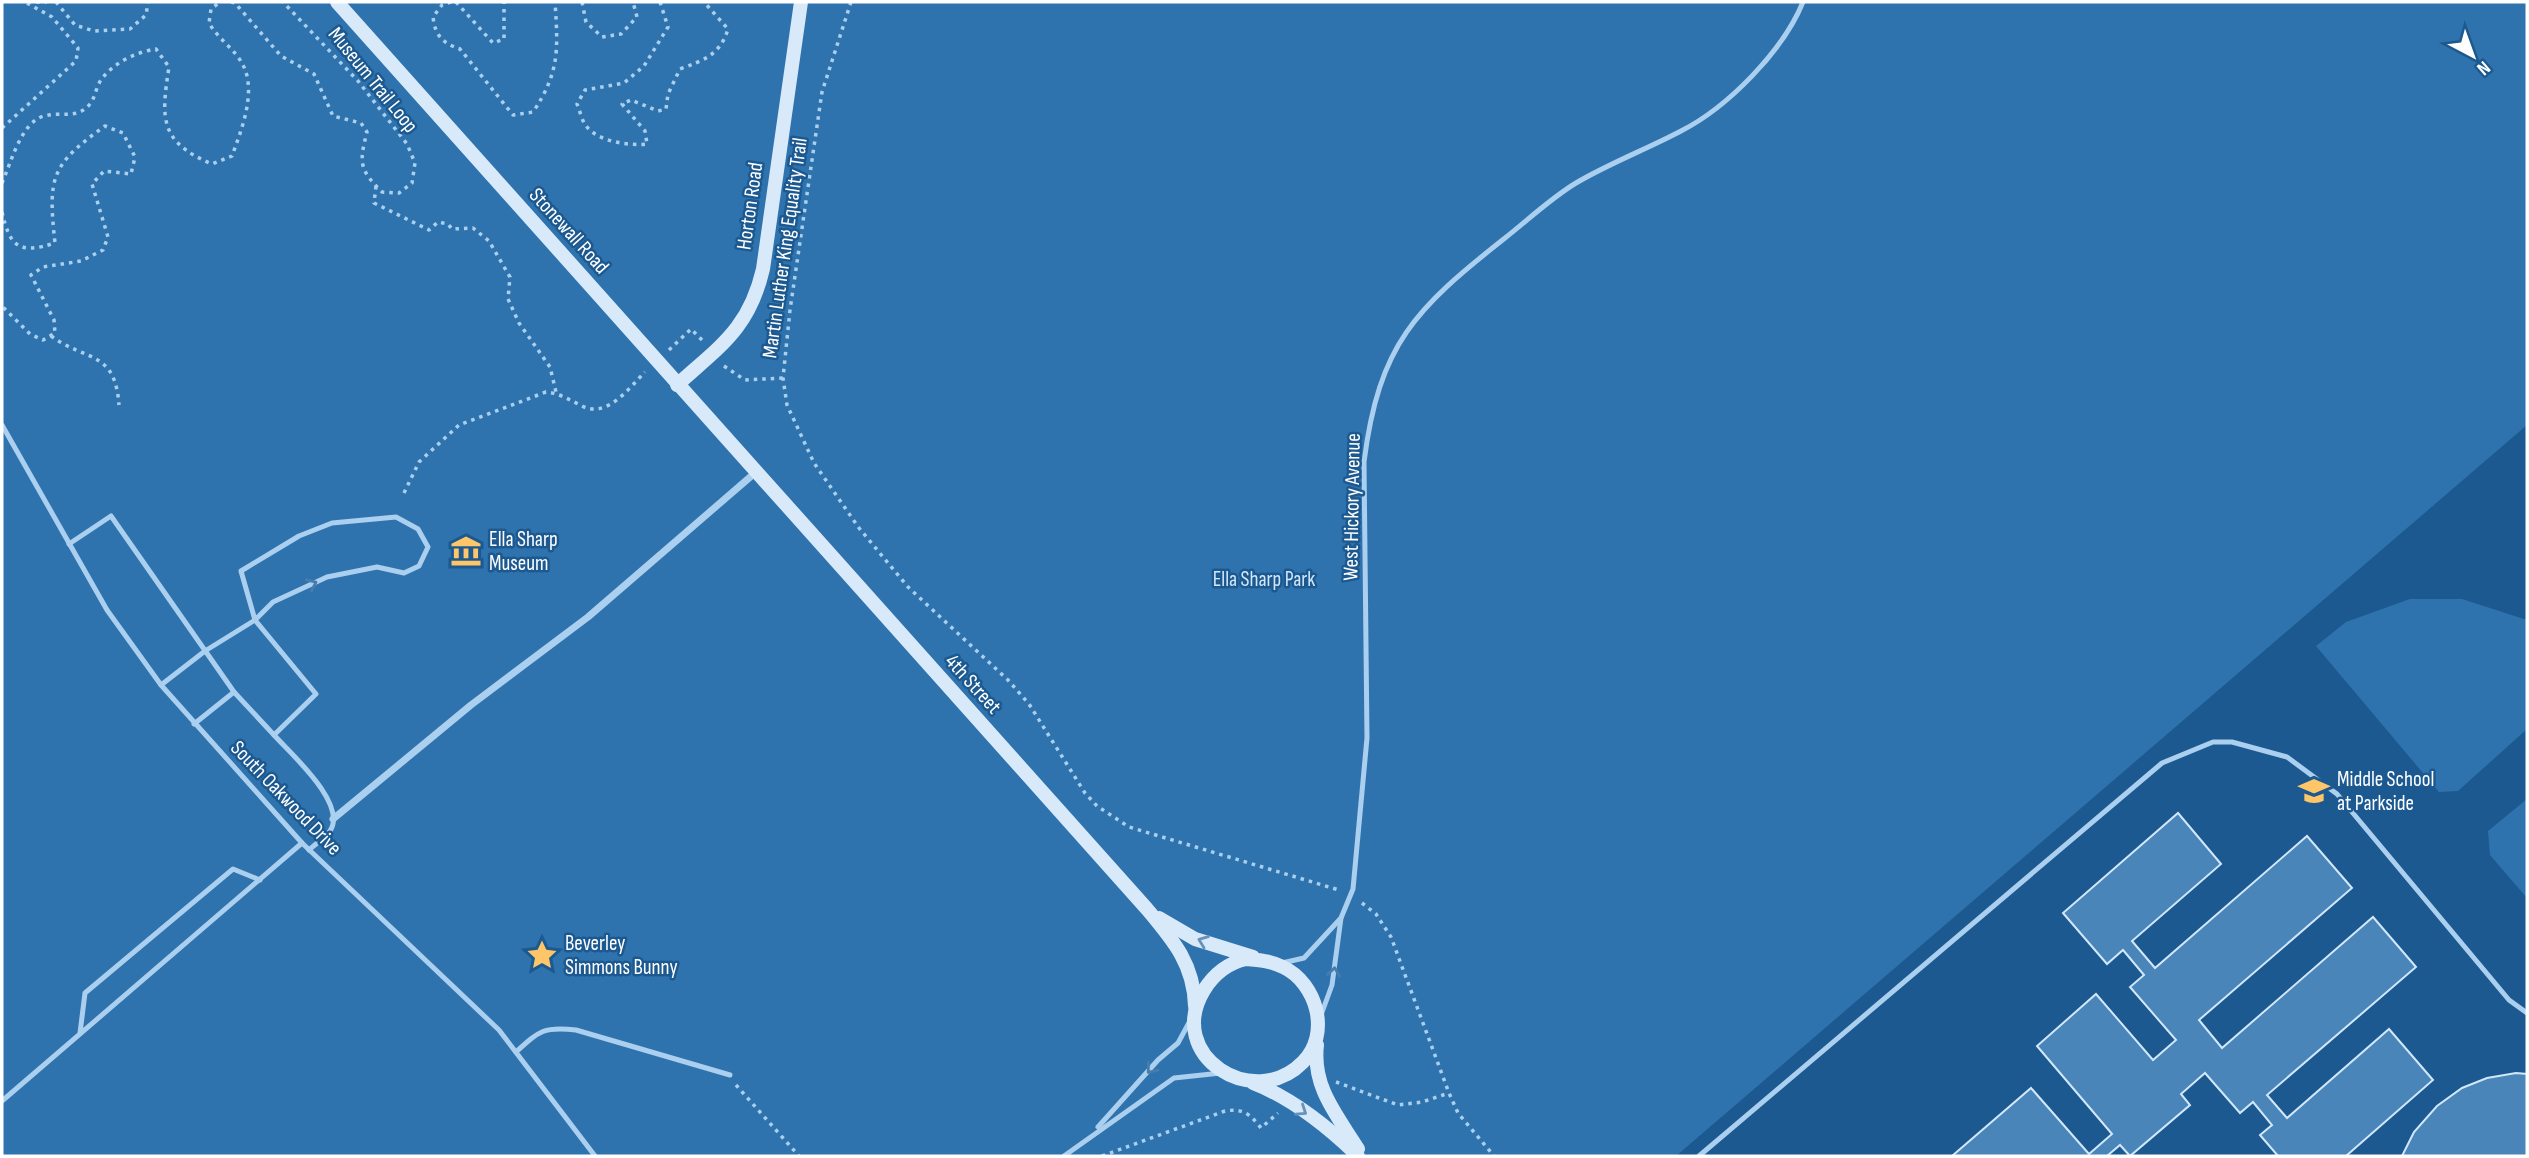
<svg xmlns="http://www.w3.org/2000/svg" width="2529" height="1158" font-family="'Sofia Sans Condensed',sans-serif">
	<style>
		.green { fill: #2f73ae }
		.building { fill: #4985b9; stroke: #d1e7fa; stroke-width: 2 }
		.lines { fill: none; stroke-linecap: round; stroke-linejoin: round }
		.path { stroke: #abcfee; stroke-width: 3.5; stroke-dasharray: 3.5 5; stroke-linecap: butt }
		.lane { stroke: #abcfee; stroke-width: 5 }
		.street { stroke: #abcfee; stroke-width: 7 }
		.secondary { stroke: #d8eafa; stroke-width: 14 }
		.oneway { stroke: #477cac }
		.oneway2 { stroke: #6793ba }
		.labels { text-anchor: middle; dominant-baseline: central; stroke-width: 5; stroke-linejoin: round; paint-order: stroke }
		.street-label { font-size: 21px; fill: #fff; stroke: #1c5990 }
		.poi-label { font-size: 21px; fill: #fff; stroke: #1c5990; text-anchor: start }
		.park-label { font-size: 21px; fill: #d1e7fa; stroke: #1c5990 }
	</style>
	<rect width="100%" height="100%" fill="#1c5990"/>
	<g class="green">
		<path d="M2 2H2527V425L1676 1156H2Z"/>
		<path d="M2410 599H2462L2527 620V729L2458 791 2439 792 2316 646 2346 622Z"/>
		<path d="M2527 799V898L2490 855 2488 831Z"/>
	</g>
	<g class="building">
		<path d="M2178 813 2221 864 2132 941 2155 968 2307 836 2352 888 2199 1020 2222 1048 2373 917 2416 967 2267 1095 2287 1118 2389 1029 2433 1080 2346 1156H2278L2260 1135 2272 1125 2253 1102 2240 1113 2205 1073 2181 1094 2190 1105 2130 1156 2120 1145 2107 1156H1952L2031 1088 2089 1154 2112 1134 2037 1046 2096 994 2153 1060 2176 1040 2130 987 2144 975 2123 950 2107 964 2063 913Z"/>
		<path d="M2516 1073 2527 1074V1156H2402L2414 1132 2437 1106 2462 1088 2487 1078Z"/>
	</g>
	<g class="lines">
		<g class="path">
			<path d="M56 2 75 25 94 31 130 29 146 15 148 2"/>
			<path d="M231 2 235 3 281 56 314 74 333 116 361 123 367 132C359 163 359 169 382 192L399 193 412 183 415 163 407 144 358 81 283 2"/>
			<path d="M451 2 442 5 433 17C435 35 442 43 460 49L513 115 533 112C560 72 558 49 555 2"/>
			<path d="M456 2 493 43 504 39V2"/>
			<path d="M582 2 586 22 602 37 621 34 637 17 633 2"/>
			<path d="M660 2 668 27 644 66 624 83 585 90 577 104C580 111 582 121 586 126 599 142 629 146 647 144L645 131 622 104 631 100 658 111 666 109 668 94 680 69C704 60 720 55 728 29L704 2"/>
			<path d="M851 2 822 92 790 310 783 378 787 405 814 463 859 528 908 587 1008 680 1029 704 1085 793 1097 806 1129 827 1339 890"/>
			<path d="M2 128 76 61 78 48 52 17 25 2H47"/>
			<path d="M2 183C11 163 21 122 44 116 61 111 77 120 90 104 95 98 96 87 101 80 113 63 136 52 156 49L169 67C161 118 159 142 212 164L232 156C241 131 257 92 243 65 235 49 218 39 209 23L211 9 220 2"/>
			<path d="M376 186 374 203 429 230 438 222 448 224 452 229 473 228 489 241 510 277 508 299 519 323 550 367 556 392"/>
			<path d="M2 212C10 246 18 255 55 243 48 178 50 165 105 126L123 133 135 157 131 174 104 171 92 184 108 237 103 250 81 261 43 267 31 275 54 320 55 333 43 340 30 334 2 306"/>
			<path d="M51 336C87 362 115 350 119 405"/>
			<path d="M669 350 691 329 703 341"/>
			<path d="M724 366 745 380 783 378"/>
			<path d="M404 493 419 462 459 425 546 392C559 393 570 400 582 406 607 419 629 388 645 372"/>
			<path d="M1362 903 1376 914 1391 937 1449 1093 1458 1113 1494 1156"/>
			<path d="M1336 1082 1398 1105 1422 1102 1449 1093"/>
			<path d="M736 1085 799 1156"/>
			<path d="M1102 1156 1225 1111C1243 1108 1250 1114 1261 1128L1278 1113"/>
		</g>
		<g class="lane">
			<path d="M2 425 107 610 161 685 302 843 499 1030 595 1156"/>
			<path d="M69 544 111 516 234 692"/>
			<path d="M161 685 205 651 255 620 273 602 327 577 377 567 404 573 419 566 428 547 418 529 396 517 332 523 299 536 241 571 255 620 316 694 274 735C291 754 348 804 330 831 325 838 315 844 309 850"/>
			<path d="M194 724 234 692 274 735"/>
			<path d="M1282 963 1304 958 1341 918"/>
			<path d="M1321 1015 1332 985 1341 918 1353 889 1367 738 1364 462C1379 344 1415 309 1505 238 1528 220 1551 198 1576 183 1610 163 1647 149 1681 131 1728 107 1783 51 1803 2"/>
			<path d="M80 1033 85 993 233 869 260 880"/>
			<path d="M516 1052C539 1031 544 1026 576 1030L730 1075"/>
			<path d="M2 1101 302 843"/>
			<path d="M1098 1127 1158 1060 1178 1043 1191 1019"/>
			<path d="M1064 1156 1174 1078 1221 1073"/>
			<path d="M1699 1156 2162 763 2213 742H2232L2287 757 2337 794 2509 1000 2527 1013"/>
		</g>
		<path class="street" d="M333 819 471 705 588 617 756 472"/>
		<g class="secondary">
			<path d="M337 2 1147 909C1173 940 1194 964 1195 1006"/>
			<path d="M677 385C720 346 749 329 763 269L801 2"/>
			<path d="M1159 918 1195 939 1253 957"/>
			<path d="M1246 959C1259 960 1271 961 1283 967 1317 983 1331 1034 1303 1062 1254 1112 1164 1056 1204 990 1214 974 1228 963 1246 959Z"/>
			<path d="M1317 1045C1312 1087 1337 1115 1358 1149"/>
			<path d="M1253 1083C1292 1098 1328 1127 1358 1156"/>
		</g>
	</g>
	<defs><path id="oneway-chevron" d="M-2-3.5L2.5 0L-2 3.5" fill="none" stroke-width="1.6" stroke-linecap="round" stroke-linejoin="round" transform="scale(1.75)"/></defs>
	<g class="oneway">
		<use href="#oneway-chevron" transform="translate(312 584) rotate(-25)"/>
		<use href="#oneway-chevron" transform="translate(1334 972) rotate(-82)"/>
		<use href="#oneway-chevron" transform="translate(1151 1069) rotate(129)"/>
	</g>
	<g class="oneway2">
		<use href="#oneway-chevron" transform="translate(1203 941) rotate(-159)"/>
		<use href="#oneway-chevron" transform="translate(1302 1111) rotate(34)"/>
	</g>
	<defs>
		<g id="museum-bare" transform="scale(2.415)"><path d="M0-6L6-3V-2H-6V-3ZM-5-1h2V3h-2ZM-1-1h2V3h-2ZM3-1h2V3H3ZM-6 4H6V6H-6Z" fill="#fec668" stroke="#1c5990" stroke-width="2.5" paint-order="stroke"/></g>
		<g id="school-bare" transform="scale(2.415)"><path d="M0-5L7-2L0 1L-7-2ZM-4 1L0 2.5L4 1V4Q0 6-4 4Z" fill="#fec668" stroke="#1c5990" stroke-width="2.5" paint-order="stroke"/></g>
		<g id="sight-bare" transform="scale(2.415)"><path d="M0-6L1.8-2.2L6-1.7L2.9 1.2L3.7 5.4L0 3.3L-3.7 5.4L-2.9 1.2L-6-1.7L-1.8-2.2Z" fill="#fec668" stroke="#1c5990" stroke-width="2.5" paint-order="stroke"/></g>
	</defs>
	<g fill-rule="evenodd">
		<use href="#museum-bare" x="466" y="551"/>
		<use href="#school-bare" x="2314" y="791"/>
		<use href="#sight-bare" x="542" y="955"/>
	</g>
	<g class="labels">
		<g class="street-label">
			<text transform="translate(373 80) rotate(51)">Museum Trail Loop</text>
			<text transform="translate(750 206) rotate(-82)">Horton Road</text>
			<text transform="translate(569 231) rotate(48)">Stonewall Road</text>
			<text transform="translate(785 248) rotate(-82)">Martin Luther King Equality Trail</text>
			<text transform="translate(1352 507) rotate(-89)">West Hickory Avenue</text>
			<text transform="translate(973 684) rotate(48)">4th Street</text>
			<text transform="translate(286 798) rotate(46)">South Oakwood Drive</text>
		</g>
		<g class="poi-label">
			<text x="489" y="539">Ella Sharp<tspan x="489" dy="24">Museum</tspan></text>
			<text x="2337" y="779">Middle School<tspan x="2337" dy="24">at Parkside</tspan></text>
			<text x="565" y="943">Beverley<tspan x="565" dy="24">Simmons Bunny</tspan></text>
		</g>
		<g class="park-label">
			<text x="1264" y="579">Ella Sharp Park</text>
		</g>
	</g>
	<rect width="2529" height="1158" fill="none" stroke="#ffffff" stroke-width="7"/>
	<g transform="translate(2473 56) rotate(139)" stroke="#1c5990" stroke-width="5" paint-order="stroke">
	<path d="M0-5L12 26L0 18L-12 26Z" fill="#ffffff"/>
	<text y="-10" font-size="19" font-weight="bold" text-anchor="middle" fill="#ffffff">N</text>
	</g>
</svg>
